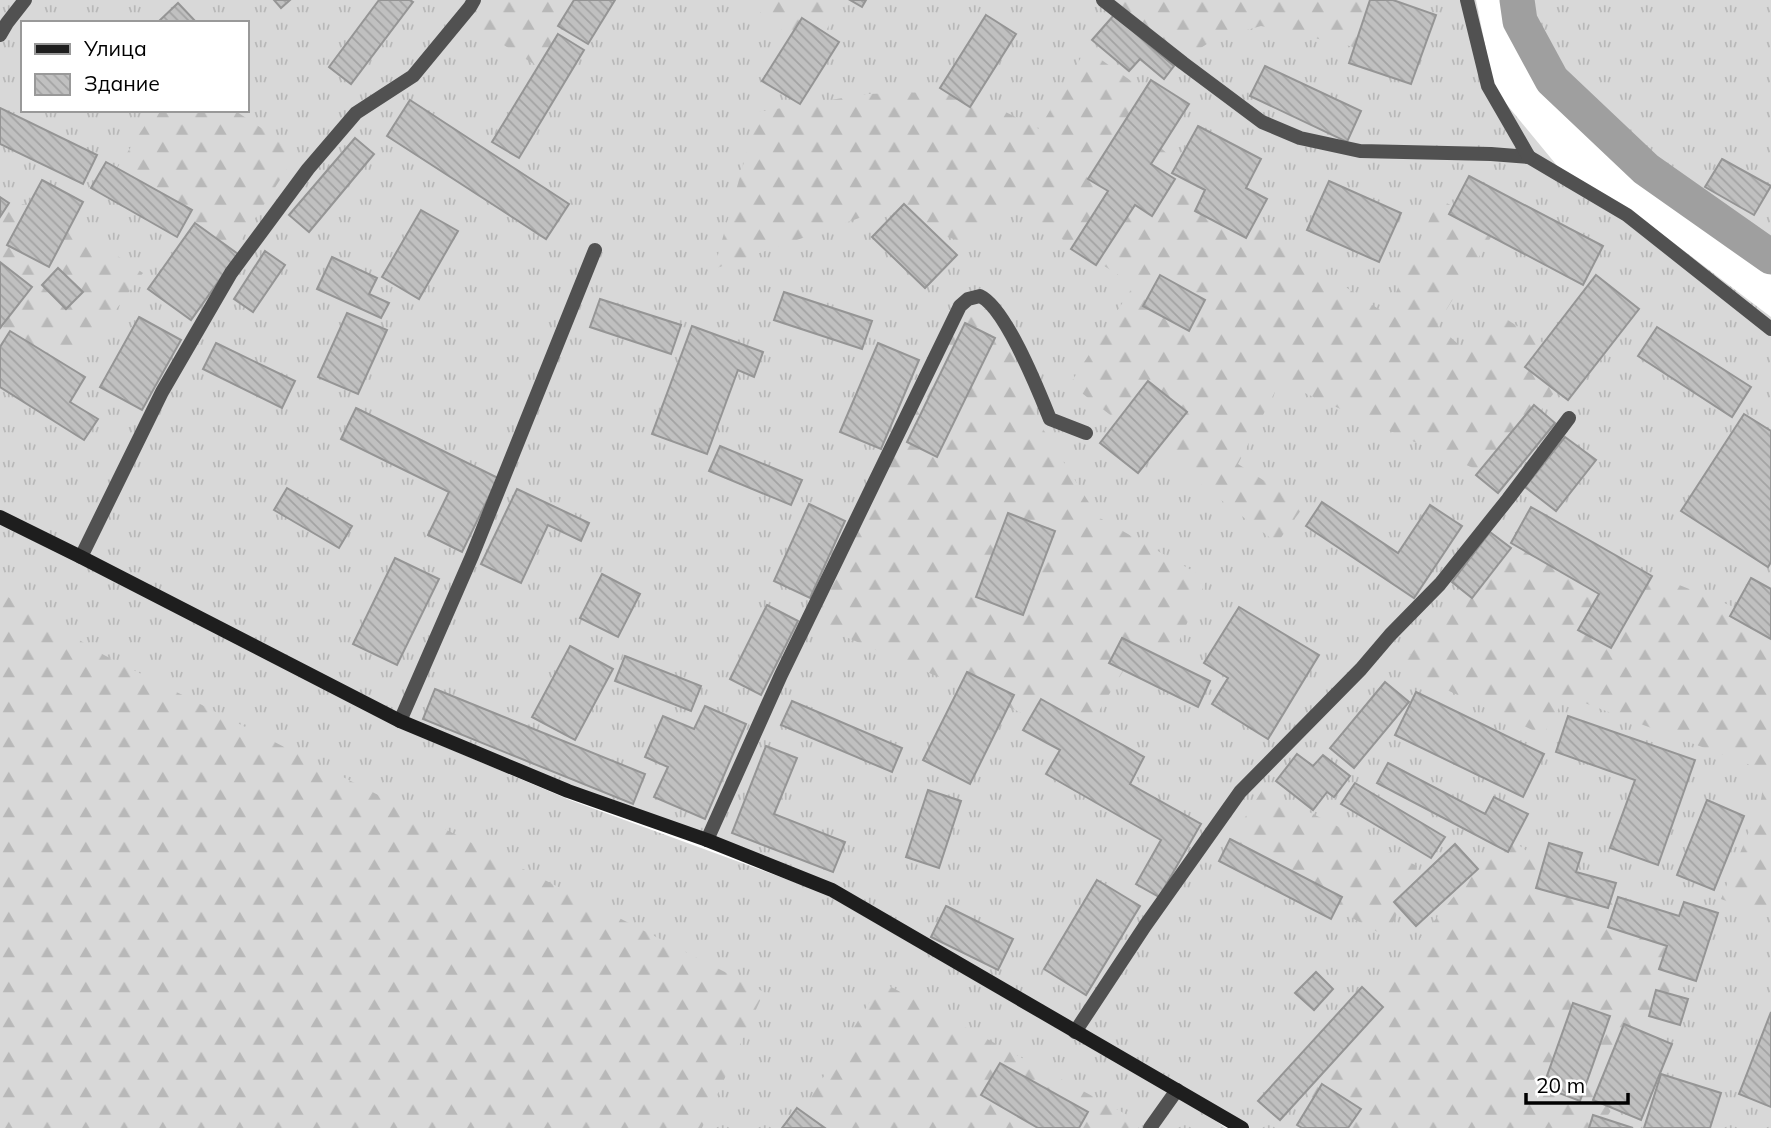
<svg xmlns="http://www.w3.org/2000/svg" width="1771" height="1128" font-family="Mulish,sans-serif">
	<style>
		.grass { fill: url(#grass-tufts); fill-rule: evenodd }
		.forest { fill: url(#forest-firs) }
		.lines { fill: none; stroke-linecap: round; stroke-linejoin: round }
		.canal { stroke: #9f9f9f; stroke-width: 35 }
		.building { fill: url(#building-back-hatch); stroke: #959595; stroke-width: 2 }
		.lane { stroke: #515151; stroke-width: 14 }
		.street { stroke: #515151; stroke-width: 14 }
		.secondary { stroke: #1e1e1e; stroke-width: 14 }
	</style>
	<defs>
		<pattern id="grass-tufts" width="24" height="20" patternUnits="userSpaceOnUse" patternTransform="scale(1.75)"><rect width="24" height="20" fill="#d8d8d8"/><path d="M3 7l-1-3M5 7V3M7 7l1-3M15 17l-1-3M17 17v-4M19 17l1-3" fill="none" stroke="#b8b8b8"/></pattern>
		<pattern id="forest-firs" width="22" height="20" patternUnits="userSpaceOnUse" patternTransform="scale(1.75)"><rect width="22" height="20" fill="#d8d8d8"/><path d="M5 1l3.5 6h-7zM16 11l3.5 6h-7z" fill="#b8b8b8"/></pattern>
		<pattern id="building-back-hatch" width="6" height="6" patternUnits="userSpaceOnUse" patternTransform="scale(1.75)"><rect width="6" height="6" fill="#c0c0c0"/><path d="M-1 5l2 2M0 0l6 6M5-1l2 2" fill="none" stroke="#a3a3a3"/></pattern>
	</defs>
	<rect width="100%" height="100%" fill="#fff"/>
	<g class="grass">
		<path d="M0 0H1476L1494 89 1559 168 1633 212 1771 317V1128H1230L1210 1117 1226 1128H0ZM23 23H247V110H23ZM438 744 825 891 1119 1064 824 893 570 800Z"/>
		<path d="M1517 0H1771V257L1646 169 1552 80 1520 21Z"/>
	</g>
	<g class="forest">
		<path d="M480 0H600L551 75 466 21Z"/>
		<path d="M746 0H843L812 56Z"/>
		<path d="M1115 0H1402L1385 54 1261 26 1215 39 1183 59Z"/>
		<path d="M1086 49 1154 97 1143 132 1229 209 1386 314 1439 199 1496 229 1437 325 1469 354 1500 315 1576 364 1491 476 1280 382 1238 464 1304 506 1277 543 1070 384 1134 285 1007 204 964 243 879 211 714 269 758 112 867 94 964 91 1039 129Z"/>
		<path d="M155 110H234L298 152 230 257 110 179Z"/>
		<path d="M0 199 49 210 143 273 53 395 0 374Z"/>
		<path d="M984 300 1012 353 1043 429 1098 517 1207 579 1165 672 1133 655 1082 739 811 622 968 304Z"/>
		<path d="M1538 528 1771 622V918L1721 899 1760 805 1766 771 1566 696 1543 735 1400 668 1484 558Z"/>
		<path d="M0 592 104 655 764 992 702 1128H0Z"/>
		<path d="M1263 789 1417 866 1387 937 1225 849Z"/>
		<path d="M1504 834 1553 871 1689 944 1637 1069 1600 1128H1328L1318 1122 1304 1083Z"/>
		<path d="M882 982 1142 1123 1138 1128H792Z"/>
	</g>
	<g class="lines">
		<path class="canal" d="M1517 0 1520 21 1552 80 1646 169 1771 257"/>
	</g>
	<g class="building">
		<path d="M274 0H290L281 8Z"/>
		<path d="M379 0H410L413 2 351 84 329 67Z"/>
		<path d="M574 0H615L588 44 558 26Z"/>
		<path d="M850 0H866L862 7Z"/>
		<path d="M1370 0H1393L1436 15 1411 84 1349 63Z"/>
		<path d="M178 3 197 23H157Z"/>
		<path d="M986 15 1016 34 970 107 940 88Z"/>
		<path d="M1114 15 1174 66 1164 79 1140 59 1129 71 1092 40Z"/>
		<path d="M802 18 839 42 800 104 762 81Z"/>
		<path d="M558 34 584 50 519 158 492 142Z"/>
		<path d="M1265 66 1361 111 1347 142 1250 96Z"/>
		<path d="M1151 80 1189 104 1151 164 1175 179 1152 216 1135 205 1096 265 1071 249 1108 191 1088 179Z"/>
		<path d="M410 100 569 204 546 239 387 136Z"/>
		<path d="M0 108 97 155 83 184 0 144Z"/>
		<path d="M1198 126 1261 159 1246 188 1267 199 1246 238 1195 211 1205 190 1172 173Z"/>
		<path d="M355 138 374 154 309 232 289 215Z"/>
		<path d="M1722 159 1771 186 1754 215 1705 187Z"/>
		<path d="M106 162 192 210 177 237 91 188Z"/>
		<path d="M1469 176 1603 246 1583 285 1449 214Z"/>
		<path d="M42 180 83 202 49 267 7 245Z"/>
		<path d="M1329 181 1401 213 1379 262 1307 230Z"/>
		<path d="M0 197 9 203 0 217Z"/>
		<path d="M904 204 957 255 925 288 872 237Z"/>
		<path d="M421 210 458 231 419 299 382 277Z"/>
		<path d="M195 223 238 254 191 320 148 289Z"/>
		<path d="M265 251 285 265 253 312 234 299Z"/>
		<path d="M332 257 377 278 369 294 389 303 381 318 317 289Z"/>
		<path d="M0 262 32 287 0 328Z"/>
		<path d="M58 268 83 292 66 309 42 285Z"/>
		<path d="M1160 275 1205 300 1189 331 1143 306Z"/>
		<path d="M1596 275 1639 309 1568 400 1525 367Z"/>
		<path d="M784 292 872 321 862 349 774 320Z"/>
		<path d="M600 299 681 325 671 354 590 327Z"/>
		<path d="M347 313 387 330 358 394 318 377Z"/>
		<path d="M139 317 181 340 142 410 100 387Z"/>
		<path d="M965 323 995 338 937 457 907 442Z"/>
		<path d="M692 326 763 352 754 377 738 370 707 454 652 434Z"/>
		<path d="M1657 327 1751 387 1732 417 1638 356Z"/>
		<path d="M10 331 85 377 70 402 98 419 84 440 0 387V347Z"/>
		<path d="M216 343 295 381 282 408 203 369Z"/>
		<path d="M878 343 919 360 881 449 840 432Z"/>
		<path d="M1148 381 1187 412 1138 473 1100 443Z"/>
		<path d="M1534 405 1555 423 1498 493 1476 475Z"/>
		<path d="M356 408 498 478 462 552 428 535 449 492 341 439Z"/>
		<path d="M1744 414 1771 431V562L1768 567 1681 511Z"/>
		<path d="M1565 437 1596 460 1556 511 1525 487Z"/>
		<path d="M720 446 802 480 791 505 709 471Z"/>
		<path d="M287 488 352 526 339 548 274 510Z"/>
		<path d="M517 489 589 523 581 541 548 525 521 583 481 564Z"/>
		<path d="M1322 502 1398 553 1430 505 1462 526 1414 598 1306 526Z"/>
		<path d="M809 504 845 521 810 598 774 581Z"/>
		<path d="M1531 507 1652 576 1611 648 1578 630 1599 594 1511 543Z"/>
		<path d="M1008 513 1055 531 1023 615 976 597Z"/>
		<path d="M1490 532 1511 548 1472 598 1452 582Z"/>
		<path d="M395 558 439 579 397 665 353 644Z"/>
		<path d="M602 574 640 594 618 637 580 618Z"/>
		<path d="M1751 578 1771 589V639L1730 616Z"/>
		<path d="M767 605 798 621 761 695 730 679Z"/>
		<path d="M1239 607 1319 655 1268 739 1212 704 1228 678 1204 663Z"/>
		<path d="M1122 638 1210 681 1198 707 1109 663Z"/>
		<path d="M570 646 613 669 575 740 532 717Z"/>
		<path d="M625 656 701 686 691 711 615 681Z"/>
		<path d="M967 672 1014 695 970 784 923 760Z"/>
		<path d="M1385 682 1409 702 1354 768 1330 748Z"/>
		<path d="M435 689 645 774 633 804 423 719Z"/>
		<path d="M1416 692 1544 754 1523 797 1395 735Z"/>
		<path d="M1041 699 1144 757 1130 784 1201 824 1159 897 1136 884 1161 840 1046 774 1060 750 1023 730Z"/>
		<path d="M792 701 902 748 892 772 781 725Z"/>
		<path d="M705 706 746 724 705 819 654 797 668 767 645 757 663 716 694 729Z"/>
		<path d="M1568 716 1695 760 1658 865 1610 848 1635 780 1556 752Z"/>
		<path d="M766 746 797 758 774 814 845 842 833 872 732 833Z"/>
		<path d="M1297 754 1313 766 1323 755 1350 776 1334 797 1327 792 1313 810 1276 781Z"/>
		<path d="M1388 763 1485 814 1494 797 1528 814 1508 852 1377 783Z"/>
		<path d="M1355 783 1445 837 1431 858 1341 804Z"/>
		<path d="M928 790 961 801 939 868 906 857Z"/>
		<path d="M1707 800 1744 816 1714 890 1677 875Z"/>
		<path d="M1230 839 1342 897 1331 919 1219 861Z"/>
		<path d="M1549 843 1582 853 1576 872 1616 883 1608 908 1536 888Z"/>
		<path d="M1455 844 1478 869 1416 926 1394 902Z"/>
		<path d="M1097 880 1140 906 1086 995 1044 969Z"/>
		<path d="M1618 897 1679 916 1684 902 1718 913 1696 981 1659 969 1667 946 1608 927Z"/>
		<path d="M946 906 1013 939 998 970 931 937Z"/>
		<path d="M1316 972 1333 989 1314 1010 1295 993Z"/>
		<path d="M1362 987 1383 1007 1280 1120 1258 1101Z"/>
		<path d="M1656 990 1688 999 1680 1025 1649 1016Z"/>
		<path d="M1573 1003 1610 1016 1580 1101 1543 1087Z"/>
		<path d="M1771 1012V1107L1739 1094Z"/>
		<path d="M1624 1024 1672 1044 1641 1120 1593 1100Z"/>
		<path d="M1000 1063 1088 1112 1079 1128H1038L981 1095Z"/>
		<path d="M1661 1074 1721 1093 1710 1128H1644Z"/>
		<path d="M1322 1084 1361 1109 1348 1128H1302L1297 1125Z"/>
		<path d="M797 1108 825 1128H782Z"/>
		<path d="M1593 1115 1633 1128H1589Z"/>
	</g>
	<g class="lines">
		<g class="lane">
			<path d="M0 35 7 23 25 0"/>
			<path d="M81 557 162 392 231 273 308 169 356 113 413 76 470 7 474 0"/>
			<path d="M400 721 472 556 595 250"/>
			<path d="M707 840 781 675 960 306 968 299 980 296C1006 308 1039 392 1050 419L1086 433"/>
			<path d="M1075 1032 1145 926 1240 792 1361 669 1390 635 1440 584 1508 499 1569 418"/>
			<path d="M1150 1128 1177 1090"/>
		</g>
		<g class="street">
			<path d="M1103 0 1183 63 1262 122 1300 138 1360 151 1491 154 1529 157 1627 215 1771 329"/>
			<path d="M1467 0 1488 86 1529 157"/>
		</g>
		<path class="secondary" d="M0 517 81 557 400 721 568 791 707 840 832 890 1242 1128"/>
	</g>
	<rect x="21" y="21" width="228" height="91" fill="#ffffff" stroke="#999999" stroke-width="2"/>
	<rect x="35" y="44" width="35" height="10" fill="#1e1e1e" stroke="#999999" stroke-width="2"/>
	<text x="84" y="56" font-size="21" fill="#000000">Улица</text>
	<rect x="35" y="74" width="35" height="21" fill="url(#building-back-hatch)" stroke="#999999" stroke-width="2"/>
	<text x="84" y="91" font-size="21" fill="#000000">Здание</text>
	<path d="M1526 1093v10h102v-10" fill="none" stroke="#000000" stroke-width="3.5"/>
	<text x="1536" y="1093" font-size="21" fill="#000000" stroke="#ffffff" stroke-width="5" paint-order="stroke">20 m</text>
</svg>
